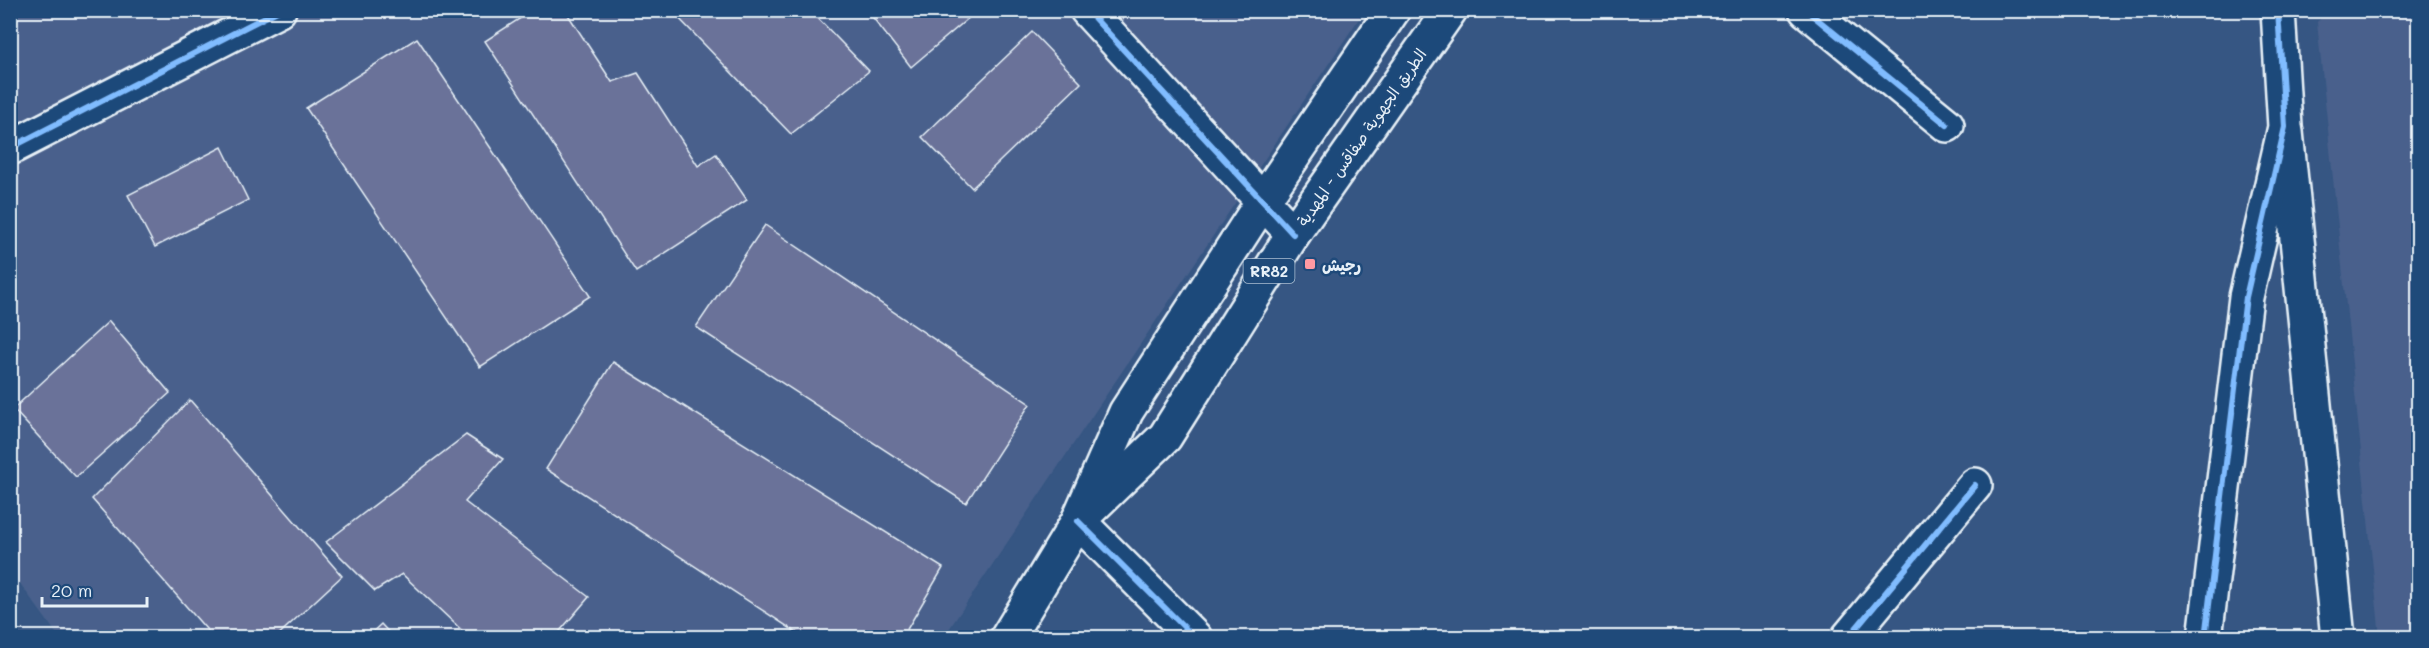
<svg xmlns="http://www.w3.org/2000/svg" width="2429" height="648" font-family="Mali,'Playpen Sans Arabic',sans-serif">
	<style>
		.built { fill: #49618c }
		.building { fill: #6a7299; stroke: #e8f1f8; stroke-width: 1.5 }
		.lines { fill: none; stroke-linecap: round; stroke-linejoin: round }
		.minor-casing { stroke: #e8f1f8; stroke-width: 38 }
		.tertiary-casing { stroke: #e8f1f8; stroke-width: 38 }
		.primary-casing { stroke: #e8f1f8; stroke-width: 38 }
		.minor { stroke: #1f4a7a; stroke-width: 33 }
		.tertiary { stroke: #1f4a7a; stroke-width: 33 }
		.primary { stroke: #1f4a7a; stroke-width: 33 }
		.cycleway-casing { stroke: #1f4a7a; stroke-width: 10 }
		.cycleway { stroke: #80bcff; stroke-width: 6 }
		.poi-dot { fill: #ff9aa2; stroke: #1f4a7a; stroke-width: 2 }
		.labels { text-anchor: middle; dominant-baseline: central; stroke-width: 5; stroke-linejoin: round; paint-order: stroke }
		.shield { fill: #1f4a7a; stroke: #acbfd2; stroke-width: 1.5 }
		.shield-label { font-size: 15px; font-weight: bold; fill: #e8f1f8 }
		.street-label { font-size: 16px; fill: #e8f1f8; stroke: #1f4a7a }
		.poi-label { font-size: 16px; font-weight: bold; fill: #e8f1f8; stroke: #1f4a7a; text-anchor: start }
	</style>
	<rect width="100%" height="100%" fill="#365683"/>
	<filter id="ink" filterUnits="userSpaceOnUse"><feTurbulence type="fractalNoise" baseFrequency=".0167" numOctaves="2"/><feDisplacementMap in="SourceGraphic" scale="12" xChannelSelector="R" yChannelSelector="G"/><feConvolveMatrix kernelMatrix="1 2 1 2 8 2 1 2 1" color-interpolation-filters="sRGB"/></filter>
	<g filter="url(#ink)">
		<g class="built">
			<path d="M10 11H1364L943 638 59 637 11 571Z"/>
			<path d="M2329 11H2418V637H2380L2317 22Z"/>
		</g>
		<g class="building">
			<path d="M533 10H565L612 82 638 73 698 166 716 154 747 200 636 272 485 41Z"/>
			<path d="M671 10H810L869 71 791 134Z"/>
			<path d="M867 10H969L972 15 911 67Z"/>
			<path d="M1032 32 1081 83 972 188 922 137Z"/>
			<path d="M417 38 590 296 480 367 306 108Z"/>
			<path d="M222 147 248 200 155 247 128 195Z"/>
			<path d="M765 225 1030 404 966 503 696 327Z"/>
			<path d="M109 321 170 393 76 477 13 409Z"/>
			<path d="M613 362 943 568 902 638H805L546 469Z"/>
			<path d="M190 400 342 576 275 638H214L92 499Z"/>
			<path d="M466 435 503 459 465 502 589 597 554 638H470L402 574 375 591 326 542Z"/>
			<path d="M381 624 394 638H366Z"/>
		</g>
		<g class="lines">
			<g class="minor-casing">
				<g id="minor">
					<path d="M1087 10 1293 234"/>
					<path d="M1806 10 1947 125"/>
					<path d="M2286 132 2338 638"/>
					<path d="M10 148 279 10"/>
					<path d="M1078 521 1195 638"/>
					<path d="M1848 638 1975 485"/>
				</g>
			</g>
			<g class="tertiary-casing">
				<path id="tertiary" d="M2205 638 2246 297 2285 127 2278 10"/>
			</g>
			<g class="primary-casing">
				<g id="primary">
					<path d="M1088 511 1165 437 1293 234 1450 10"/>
					<path d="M1007 638 1078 521 1126 412 1263 201 1393 10"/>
				</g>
			</g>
			<use href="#minor" class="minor"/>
			<use href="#tertiary" class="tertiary"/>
			<use href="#primary" class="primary"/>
			<g class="cycleway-casing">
				<g id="cycleway">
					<path d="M1087 10 1293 234"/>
					<path d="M1806 10 1947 125"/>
					<path d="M10 148 279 10"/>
					<path d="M1078 521 1195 638"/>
					<path d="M1848 638 1975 485"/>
					<path d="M2205 638 2246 297 2285 127 2278 10"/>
				</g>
			</g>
			<use href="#cycleway" class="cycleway"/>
		</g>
	</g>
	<rect class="poi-dot" x="1304" y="258" width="12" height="12" rx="3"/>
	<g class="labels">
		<rect class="shield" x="1243.5" y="259" width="51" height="24" rx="4.5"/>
		<g class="shield-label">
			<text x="1269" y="271">RR82</text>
		</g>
		<g class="street-label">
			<text transform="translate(1361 137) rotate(-55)">الطريق الجهوية صفاقس - المهدية</text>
		</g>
		<g class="poi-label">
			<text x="1322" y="264">رجيش</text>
		</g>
	</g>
	<rect width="2429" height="648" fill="none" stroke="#1f4a7a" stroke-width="36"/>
	<rect x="18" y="18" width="2393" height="612" fill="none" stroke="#e8f1f8" stroke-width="2" filter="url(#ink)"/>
	<path d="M42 597v9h105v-9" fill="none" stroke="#e8f1f8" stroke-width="3"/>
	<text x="51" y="597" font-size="18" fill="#e8f1f8" stroke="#1f4a7a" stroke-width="4.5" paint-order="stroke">20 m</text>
</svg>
